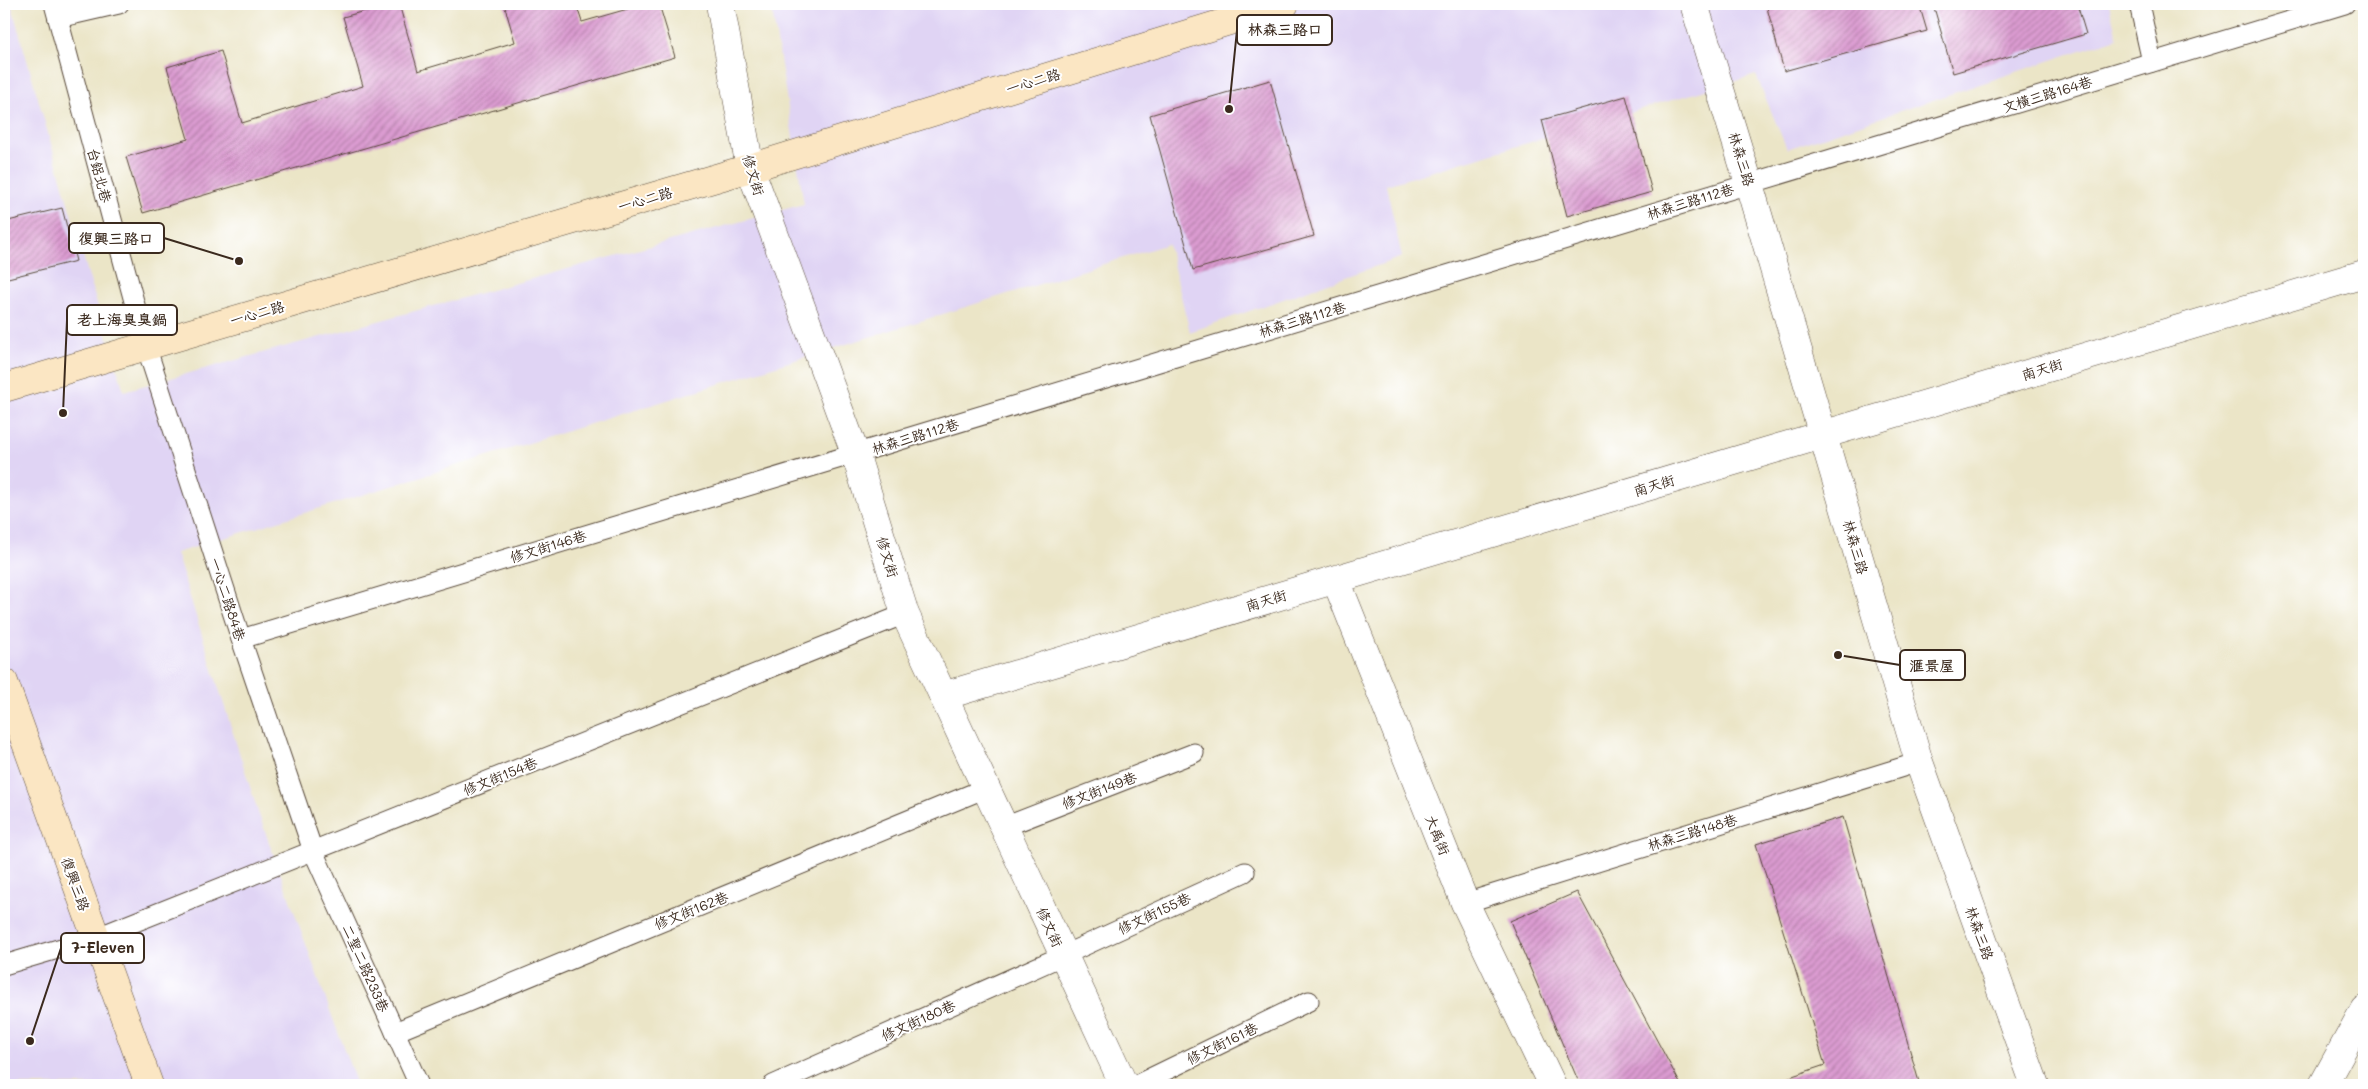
<svg xmlns="http://www.w3.org/2000/svg" width="2368" height="1089" font-family="Mali,'LXGW WenKai TC',sans-serif">
	<style>
		.built { fill: #e0d4f4 }
		.building { fill: url(#building-hatch) }
		.lines { fill: none; stroke-linecap: round; stroke-linejoin: round }
		.lane-casing { stroke: #554637; stroke-width: 21 }
		.street-casing { stroke: #554637; stroke-width: 29 }
		.secondary-casing { stroke: #554637; stroke-width: 29 }
		.lane { stroke: #fff; stroke-width: 19 }
		.street { stroke: #fff; stroke-width: 28 }
		.secondary { stroke: #fbe6c3; stroke-width: 28 }
		.labels { text-anchor: middle; dominant-baseline: central; stroke-width: 4; stroke-linejoin: round; paint-order: stroke }
		.street-label { font-size: 14px; fill: #3b2a1e; stroke: #fff }
		.leader { fill: none; stroke: #3b2a1e; stroke-width: 2 }
		.callout-dot { fill: #3b2a1e; stroke: #fff; stroke-width: 2 }
		.callout { fill: #fff; stroke: #3b2a1e; stroke-width: 2 }
		.callout-label { font-size: 15px; text-anchor: middle; font-weight: bold; fill: #3b2a1e }
	</style>
	<defs>
		<pattern id="building-hatch" width="6" height="6" patternUnits="userSpaceOnUse" patternTransform="scale(1.25)"><rect width="6" height="6" fill="#db9bd1"/><path d="M-1 1l2-2M0 6l6-6M5 7l2-2" fill="none" stroke="#b37fa9"/></pattern>
	</defs>
	<rect width="100%" height="100%" fill="#fff"/>
	<filter id="ink" filterUnits="userSpaceOnUse"><feTurbulence type="fractalNoise" baseFrequency=".02" numOctaves="2"/><feDisplacementMap in="SourceGraphic" scale="10" xChannelSelector="R" yChannelSelector="G"/><feConvolveMatrix kernelMatrix="1 2 1 2 8 2 1 2 1" color-interpolation-filters="sRGB"/></filter>
	<filter id="wash" filterUnits="userSpaceOnUse"><feTurbulence type="fractalNoise" baseFrequency=".0096" numOctaves="4" result="noise"/><feDisplacementMap in="SourceGraphic" scale="20" xChannelSelector="R" yChannelSelector="G"/><feGaussianBlur stdDeviation="1.12" result="paint"/><feColorMatrix in="noise" values="0 0 0 0 0 0 0 0 0 0 0 0 0 0 0 0 0 1.4 0 .05"/><feComposite in="paint" operator="in"/></filter>
	<g filter="url(#wash)">
		<rect width="100%" height="100%" fill="#ebe5c7"/>
		<path class="built" d="M4 4H11L94 294 124 391 804 204 771 4H2109L2117 38 1787 149 1756 75 1386 185 1402 257 1190 332 1168 244 176 553 258 812 357 1085H4Z"/>
		<g id="blocks">
			<g class="building">
				<path d="M390 4H399L418 71 515 42 504 4H576L582 22 645 4H659L675 57 143 213 126 157 188 139 167 67 221 51 242 123 363 86 343 17Z"/>
				<path d="M1766 4H1919L1927 31 1784 71Z"/>
				<path d="M1933 4H2077L2086 34 1953 73Z"/>
				<path d="M1270 80 1314 236 1193 270 1150 115Z"/>
				<path d="M1626 96 1652 192 1567 216 1542 120Z"/>
				<path d="M62 208 76 261 4 279V222Z"/>
				<path d="M1843 817 1919 1082 1918 1085H1766L1825 1065 1756 844Z"/>
				<path d="M1577 892 1681 1085H1580L1510 921Z"/>
			</g>
		</g>
	</g>
	<g filter="url(#ink)">
		<use href="#blocks" fill-opacity="0" stroke="#554637" stroke-width="1"/>
		<g class="lines">
			<g class="lane-casing">
				<g id="lane">
					<path d="M54 4 146 346 241 639 313 851 419 1085"/>
					<path d="M2139 4 2152 62"/>
					<path d="M58 18 119 4"/>
					<path d="M241 639 2345 4"/>
					<path d="M1004 827 1194 753"/>
					<path d="M1465 903 1919 762"/>
					<path d="M4 965 95 938 905 614"/>
					<path d="M395 1032 986 788"/>
					<path d="M773 1085 1064 955 1245 872"/>
					<path d="M1136 1085 1309 1001"/>
				</g>
			</g>
			<g class="street-casing">
				<g id="street">
					<path d="M720 4 750 168 855 453 905 614 1124 1085"/>
					<path d="M1694 4 1749 184 1919 762 2035 1085"/>
					<path d="M1336 580 1465 903 1552 1085"/>
					<path d="M943 696 2364 274"/>
					<path d="M2323 1085 2364 1010"/>
				</g>
			</g>
			<g class="secondary-casing">
				<g id="secondary">
					<path d="M4 388 750 168 1285 4"/>
					<path d="M4 682 149 1085"/>
				</g>
			</g>
			<use href="#lane" class="lane"/>
			<use href="#street" class="street"/>
			<use href="#secondary" class="secondary"/>
		</g>
	</g>
	<g class="labels">
		<g class="street-label">
			<text transform="translate(1033 81) rotate(-17)">一心二路</text>
			<text transform="translate(2047 94) rotate(-17)">文橫三路164巷</text>
			<text transform="translate(1742 159) rotate(73)">林森三路</text>
			<text transform="translate(100 175) rotate(75)">台鋁北巷</text>
			<text transform="translate(754 175) rotate(73)">修文街</text>
			<text transform="translate(645 199) rotate(-16)">一心二路</text>
			<text transform="translate(1690 201) rotate(-17)">林森三路112巷</text>
			<text transform="translate(257 313) rotate(-16)">一心二路</text>
			<text transform="translate(1302 319) rotate(-17)">林森三路112巷</text>
			<text transform="translate(2042 369) rotate(-17)">南天街</text>
			<text transform="translate(915 436) rotate(-17)">林森三路112巷</text>
			<text transform="translate(1654 485) rotate(-17)">南天街</text>
			<text transform="translate(548 546) rotate(-17)">修文街146巷</text>
			<text transform="translate(1856 547) rotate(74)">林森三路</text>
			<text transform="translate(888 557) rotate(73)">修文街</text>
			<text transform="translate(228 599) rotate(72)">一心二路84巷</text>
			<text transform="translate(1266 600) rotate(-17)">南天街</text>
			<text transform="translate(500 776) rotate(-22)">修文街154巷</text>
			<text transform="translate(1099 790) rotate(-21)">修文街149巷</text>
			<text transform="translate(1692 832) rotate(-17)">林森三路148巷</text>
			<text transform="translate(1438 835) rotate(68)">大禹街</text>
			<text transform="translate(76 884) rotate(70)">復興三路</text>
			<text transform="translate(691 910) rotate(-22)">修文街162巷</text>
			<text transform="translate(1154 913) rotate(-25)">修文街155巷</text>
			<text transform="translate(1050 927) rotate(65)">修文街</text>
			<text transform="translate(1980 933) rotate(70)">林森三路</text>
			<text transform="translate(366 968) rotate(66)">二聖二路233巷</text>
			<text transform="translate(918 1020) rotate(-24)">修文街180巷</text>
			<text transform="translate(1222 1043) rotate(-26)">修文街161巷</text>
		</g>
	</g>
	<path class="leader" d="M1229 109L1237 30M239 261L164 238M63 413L67 320M1838 655L1900 665M30 1041L61 948"/>
	<g class="callout-dot">
		<circle cx="1229" cy="109" r="5"/>
		<circle cx="239" cy="261" r="5"/>
		<circle cx="63" cy="413" r="5"/>
		<circle cx="1838" cy="655" r="5"/>
		<circle cx="30" cy="1041" r="5"/>
	</g>
	<g class="callout">
		<rect x="1237" y="15" width="95" height="30" rx="5"/>
		<rect x="69" y="223" width="95" height="30" rx="5"/>
		<rect x="67" y="305" width="110" height="30" rx="5"/>
		<rect x="1900" y="650" width="65" height="30" rx="5"/>
		<rect x="61" y="933" width="83" height="30" rx="5"/>
	</g>
	<g class="callout-label">
		<text x="1285" y="35">林森三路口</text>
		<text x="116" y="244">復興三路口</text>
		<text x="122" y="325">老上海臭臭鍋</text>
		<text x="1932" y="671">滙景屋</text>
		<text x="103" y="953">7-Eleven</text>
	</g>
	<rect width="2368" height="1089" fill="none" stroke="#fff" stroke-width="20"/>
</svg>
